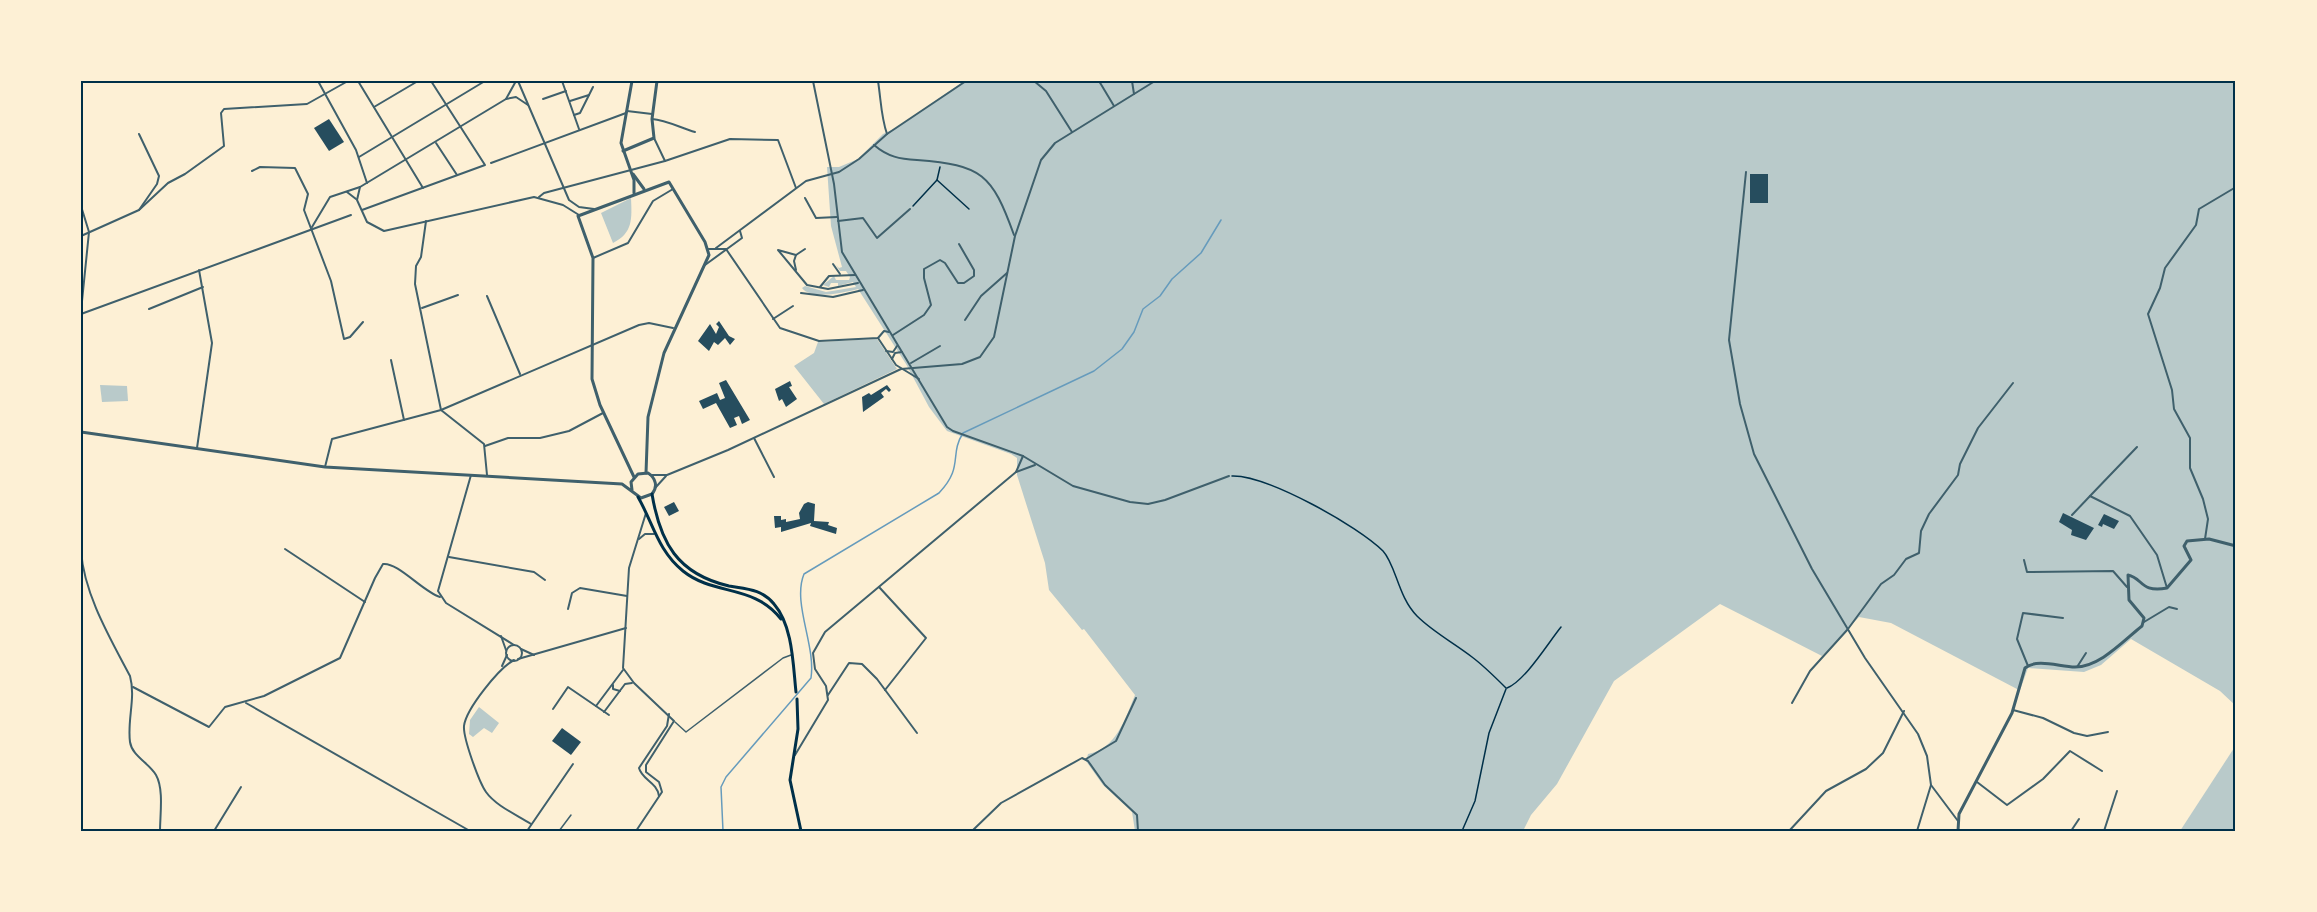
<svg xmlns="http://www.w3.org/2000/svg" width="2317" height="912" font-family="'Archivo Narrow',sans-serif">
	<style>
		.green { fill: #b9caca }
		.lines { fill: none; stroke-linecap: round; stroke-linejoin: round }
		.stream { stroke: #669bbc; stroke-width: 1.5 }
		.building { fill: #264d5e }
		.path { stroke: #003049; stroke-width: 1.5 }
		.service { stroke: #3f606c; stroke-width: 1.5 }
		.minor { stroke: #3f606c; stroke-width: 2 }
		.tertiary { stroke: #3f606c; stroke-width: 3 }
		.secondary { stroke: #003049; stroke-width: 3 }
		.neatline { fill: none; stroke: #003049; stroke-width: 2 }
	</style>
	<rect width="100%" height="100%" fill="#fdf0d5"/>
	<g class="green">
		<path d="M964 81H2236V706L2220 691 2131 639 2101 665 2084 672 2028 668 2019 693 2017 689 1891 623 1859 617 1822 656 1720 604 1614 681 1557 784 1531 815 1523 831H1135L1132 812 1103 785 1086 761 1088 754C1116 749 1125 719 1135 695L1084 629 1082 630 1049 590 1045 563 1017 475V458L1011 454 947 431 929 407 906 364 858 289C842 293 811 300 802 288L805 286 826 292 856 287 853 282 838 286V283H831L829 287 823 285 834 276 836 280H849L850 277 846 271H840L836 265 839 268 842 267 831 226 827 167H839L858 159 883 134 896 128Z"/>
		<path d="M631 198C632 219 633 233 613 243L601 213Z"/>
		<path d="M877 339 897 369 824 404 794 366 814 353 818 342Z"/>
		<path d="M100 385 127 386 128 401 102 402Z"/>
		<path d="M479 707 499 723 492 733 484 728 473 737 469 734 470 720Z"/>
		<path d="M2236 745V831H2180Z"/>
	</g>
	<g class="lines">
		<path class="stream" d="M723 831 721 787 726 777 811 678C816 645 792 603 804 574L939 493C964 467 949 455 963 433L1094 371 1122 349 1134 332 1143 309 1160 296 1172 279 1201 253 1221 220"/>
	</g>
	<g class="building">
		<path d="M329 119 344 142 329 151 314 128Z"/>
		<rect x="1750" y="174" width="18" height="29"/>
		<path d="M719 321 729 336 735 339 730 345 725 338 718 345 714 342 709 351 698 341 710 324 716 334 719 327 716 324Z"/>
		<path d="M726 380 750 420 742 424 739 416 734 418 737 425 730 428 716 403 703 409 699 401 717 393 720 400 725 398 719 383Z"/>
		<path d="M790 381 792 386 789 387 797 399 786 407 782 399 779 401 775 389Z"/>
		<path d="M887 385 891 390 889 392 886 389 881 393 884 397 863 412 862 397 869 393 871 395Z"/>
		<path d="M674 502 679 511 669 516 664 507Z"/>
		<path d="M808 502 815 504 814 521 829 522 828 525 837 528 836 534 810 526 811 523 781 532V527L775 528 774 516H781V520L786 519V522L800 519 799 513 804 504Z"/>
		<path d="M2063 513 2094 528 2086 540 2071 535 2072 530 2059 522Z"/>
		<path d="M2104 514 2119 521 2114 529 2103 524 2102 527 2098 525Z"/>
		<path d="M562 728 581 742 571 755 552 741Z"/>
	</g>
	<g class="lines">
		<g class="path">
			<path d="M937 180 969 209"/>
			<path d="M913 206 937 180 940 167"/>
			<path d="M1232 476C1267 475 1358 526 1383 551 1396 565 1398 597 1417 616 1433 632 1454 643 1472 657 1484 666 1495 677 1506 688"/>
			<path d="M1507 688C1525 681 1548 643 1561 627"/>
			<path d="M1462 831 1475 801 1489 733 1506 689"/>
		</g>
		<g class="service">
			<path d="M675 722 686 732 783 658 791 655"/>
			<path d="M559 831 571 815"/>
		</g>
		<g class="minor">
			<path d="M318 81 356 150 367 183"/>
			<path d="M358 81 423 188"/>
			<path d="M518 81 569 200 579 207 594 209"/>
			<path d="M562 81 579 129"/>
			<path d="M813 81 834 184 842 252 947 427 953 431 1023 456 1073 486 1130 502 1148 504 1165 500 1229 476"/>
			<path d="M878 81C881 100 881 117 887 134"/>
			<path d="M1034 81 1046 91 1072 132"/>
			<path d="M1099 81 1114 106"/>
			<path d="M1132 81 1134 94"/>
			<path d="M506 99 516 81"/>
			<path d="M543 99 566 91"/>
			<path d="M570 101 589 95"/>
			<path d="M374 107 418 81"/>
			<path d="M627 111 652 114"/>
			<path d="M574 115 580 113 593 87"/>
			<path d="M652 119C666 120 681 128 695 132"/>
			<path d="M654 138 665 161"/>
			<path d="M436 143 457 175"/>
			<path d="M874 145C888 157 900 159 917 160 982 165 992 174 1014 235"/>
			<path d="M359 157 485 81"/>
			<path d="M491 163 626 113"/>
			<path d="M252 171 260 167 295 168 308 194 304 210 331 281 344 339 350 337 363 322"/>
			<path d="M1746 172 1729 340 1740 404 1754 454 1812 569 1865 658 1918 734 1927 756 1931 785 1958 821"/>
			<path d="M360 187 357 200 367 222 384 231 534 197 563 205 579 215"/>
			<path d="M347 192 356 199"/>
			<path d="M539 197 544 193 665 161 730 139 778 140 796 188"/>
			<path d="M805 198 816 218 837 217"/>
			<path d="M81 206 89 232 81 311"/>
			<path d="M139 210 168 183 185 174 224 146 221 113 224 109 307 104 348 81"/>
			<path d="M362 210 485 165 431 81"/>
			<path d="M426 221 421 257 416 266 415 284 441 410 484 444 487 475"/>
			<path d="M838 221 863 218 877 238 910 209"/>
			<path d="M312 227 330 197 360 187 506 99 516 97 528 105"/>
			<path d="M81 236 139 210 157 184 159 176 139 134"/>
			<path d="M716 248 806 181 839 172 859 159 887 134 966 81"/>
			<path d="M708 249H726"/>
			<path d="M726 249 780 328 819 341 878 338 884 331 889 332"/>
			<path d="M805 249 796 255 778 250 807 285 828 289 858 283"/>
			<path d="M796 255 794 261 796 270"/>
			<path d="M593 258 628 243 653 201 673 189"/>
			<path d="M833 264 840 274"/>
			<path d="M705 265 742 238 740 231"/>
			<path d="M820 287 829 276 855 275"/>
			<path d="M801 293 833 297 863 290"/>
			<path d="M487 296 520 374"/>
			<path d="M422 308 458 295"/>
			<path d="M149 309 203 287"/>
			<path d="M81 314 351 215"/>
			<path d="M773 319 793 306"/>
			<path d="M965 320 981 296 1007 273"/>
			<path d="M893 335 924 315 931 305 924 278V269L940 260 945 263 958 283H964L974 276V270L959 244"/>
			<path d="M878 338 896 365 919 379"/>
			<path d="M886 351 893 352 897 346"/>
			<path d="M892 359 895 353 902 352"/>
			<path d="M391 360 404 420"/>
			<path d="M911 363 940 346"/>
			<path d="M754 438 774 477"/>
			<path d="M485 446 508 438H540L569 431 603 413"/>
			<path d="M2137 447 2090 496 2130 516 2157 555 2167 588"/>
			<path d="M197 448 212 343 199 270"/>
			<path d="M325 467 332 439 441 410 639 325 649 323 673 328"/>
			<path d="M1016 472 1023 456"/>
			<path d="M471 475 438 591 446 603 514 645"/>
			<path d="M650 475H667L728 450 901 369 962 364 980 357 994 337 1015 236 1041 160 1055 143 1155 81"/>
			<path d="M656 487 666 476"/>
			<path d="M2072 515 2090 496"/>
			<path d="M639 539 645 534H654"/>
			<path d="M2205 539 2208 519 2203 499 2190 468V438L2174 409 2172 390 2148 314 2160 288 2165 268 2196 225 2199 209 2236 187"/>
			<path d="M285 549 365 602"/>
			<path d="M81 551C84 594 110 638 130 676 136 698 127 720 130 742 132 756 149 763 156 775 164 789 160 815 160 831"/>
			<path d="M449 557 534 572 545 580"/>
			<path d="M2024 560 2027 572 2113 571 2127 587"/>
			<path d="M879 587 926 638 885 690"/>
			<path d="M568 609 572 593 580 588 627 596"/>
			<path d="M2144 622 2169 607 2177 609"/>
			<path d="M501 636 506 650"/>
			<circle cx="514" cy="653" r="8"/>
			<path d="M521 649 534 655"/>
			<path d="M518 659 626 628"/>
			<path d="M514 660C499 668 466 709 464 726 463 738 479 782 486 792 496 806 517 815 531 824"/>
			<path d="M502 666 507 655"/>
			<path d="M2028 666 2017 639 2023 613 2063 618"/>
			<path d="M2077 667 2086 653"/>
			<path d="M613 685V689L620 691"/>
			<path d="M133 687 209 727 225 707 264 696 340 658 375 578 383 564C398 562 423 592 440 597"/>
			<path d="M828 695 849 663 862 664 877 679 917 733"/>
			<path d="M246 703 470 831"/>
			<path d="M1792 703 1810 671 1848 629 1881 584 1894 575 1906 559 1919 553 1921 531 1929 514 1958 475 1960 464 1978 428 2013 383"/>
			<path d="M596 706 623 670"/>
			<path d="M553 709 568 687 609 715"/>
			<path d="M2013 710 2043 718 2074 733 2087 736 2108 732"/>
			<path d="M604 712 625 684 632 683"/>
			<path d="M795 755 828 700 826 686 815 669 813 653 825 632 1016 472 1035 465"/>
			<path d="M1086 759 1116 741 1136 698"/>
			<path d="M1977 782 2007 805 2043 779 2070 751 2102 771"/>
			<path d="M659 796C657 782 642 780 639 768L667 726 669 714"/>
			<path d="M214 831 241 787"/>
			<path d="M527 831 573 764"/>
			<path d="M636 831 662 792 659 782 646 772V765L674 721 634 683 623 668 629 568 646 513"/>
			<path d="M972 831 1001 803 1082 758 1088 761 1105 785 1137 815 1138 831"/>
			<path d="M1789 831 1826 791 1866 769 1883 753 1904 711"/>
			<path d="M1917 831 1931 785"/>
			<path d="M2071 831 2079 819"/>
			<path d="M2104 831 2117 791"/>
		</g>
		<g class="tertiary">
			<path d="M632 81 621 143 634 180V193"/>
			<path d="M623 151 654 138 652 119 657 81"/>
			<path d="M633 174 644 189"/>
			<path d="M81 432 325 467 622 484 641 498 652 494C658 487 656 478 648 473L638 474 631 482 632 490"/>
			<path d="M634 477 600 405 592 379 593 258 578 216 669 182 705 242 709 255 664 353 648 417 646 473"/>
			<path d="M1958 831 1959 814 2012 713 2025 668C2037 658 2060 667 2075 667 2100 667 2123 641 2142 626L2144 618 2129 600 2128 575C2143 578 2140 593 2167 588L2191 560 2184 546 2187 541 2209 539 2236 546"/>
		</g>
		<g class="secondary">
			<path d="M652 494C660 542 677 574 729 586 746 589 762 589 774 604 793 626 793 665 796 692"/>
			<path d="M638 497C653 523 658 551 683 571 714 596 754 584 781 619"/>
			<path d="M797 699 798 729 790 780 801 831"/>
		</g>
	</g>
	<rect width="2317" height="912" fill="none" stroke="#fdf0d5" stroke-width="165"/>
	<rect x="82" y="82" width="2152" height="748" class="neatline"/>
</svg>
